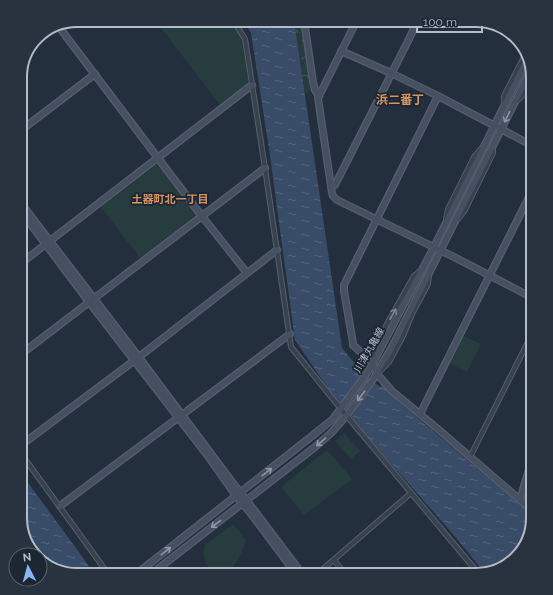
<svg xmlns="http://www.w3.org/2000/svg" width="553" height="595" font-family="Raleway,'Noto Sans JP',sans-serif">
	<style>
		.green { fill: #263c3f }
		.forest { fill: url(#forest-crowns) }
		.water { fill: url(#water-ripples) }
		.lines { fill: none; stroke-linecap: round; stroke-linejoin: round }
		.street-casing { stroke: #565f6c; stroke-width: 6 }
		.secondary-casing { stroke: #565f6c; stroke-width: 8 }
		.street { stroke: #38414e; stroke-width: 4 }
		.secondary { stroke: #465061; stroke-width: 5.5 }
		.oneway { stroke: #8e96a5 }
		.oneway2 { stroke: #7c8592 }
		.labels { text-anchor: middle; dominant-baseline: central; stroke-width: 3.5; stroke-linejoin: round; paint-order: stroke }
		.street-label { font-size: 10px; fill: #b4bcc9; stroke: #1d2633 }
		.neighbourhood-label { font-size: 11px; font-weight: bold; fill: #d59563; stroke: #1d2633 }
		.quarter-label { font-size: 12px; font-weight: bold; fill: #d59563; stroke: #1d2633 }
		.rim { fill: none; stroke: #b4bcc9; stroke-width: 2 }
	</style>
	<defs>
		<pattern id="forest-crowns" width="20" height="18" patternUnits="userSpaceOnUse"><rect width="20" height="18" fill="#263c3f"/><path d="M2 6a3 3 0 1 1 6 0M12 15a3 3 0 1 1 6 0" fill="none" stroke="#435659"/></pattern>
		<pattern id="water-ripples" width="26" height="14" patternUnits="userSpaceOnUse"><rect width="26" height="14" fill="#394c67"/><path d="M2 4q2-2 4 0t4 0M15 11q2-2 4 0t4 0" fill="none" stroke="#53647b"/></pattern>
	</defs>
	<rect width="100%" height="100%" fill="#242f3e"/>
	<g class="green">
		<path d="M155 20H231L242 39 249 83 220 105Z"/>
		<path d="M157 164H159L196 213V215L140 258 101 207Z"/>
		<path d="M464 336 481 344 467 372 450 364Z"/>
		<path d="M344 433 360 451 351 459 335 441Z"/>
		<path d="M327 450 352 479 304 515 281 487Z"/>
		<path d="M233 524 246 540C242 552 237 565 226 572 217 577 205 567 204 557 203 553 204 549 205 545Z"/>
	</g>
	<path class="forest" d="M294 20H302L312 90 307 93 305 92Z"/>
	<g class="water">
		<path d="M243 20H294L342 348 361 371 380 387 382 385 400 403 531 514 533 519 527 543 511 563 484 572 452 533 352 419 353 418 339 402 338 403 295 340 269 149 251 33Z"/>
		<path d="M20 472 76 548 95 575H77L52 569 40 560V555H34L32 553 20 518Z"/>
	</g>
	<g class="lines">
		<g class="street-casing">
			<g id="street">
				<path d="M233 20 245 39 265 168 291 347 341 409 479 574"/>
				<path d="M517 101 522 96 533 77"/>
				<path d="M504 104V96L525 55"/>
				<path d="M459 218 465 210 493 153V147"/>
				<path d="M446 219 448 209 474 157 481 149"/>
				<path d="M373 361 374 351 387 324 414 276 421 270"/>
				<path d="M380 371 389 362 403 336 412 314 428 284 429 275"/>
				<path d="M20 452 109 575"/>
				<path d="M470 457 533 332"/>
				<path d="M334 560 346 575"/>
				<path d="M316 575 411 493"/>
			</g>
		</g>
		<g class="secondary-casing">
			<g id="secondary">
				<path d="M304 20 313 82 315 90 319 96"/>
				<path d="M357 20 318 98 332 193 333 196 337 200 452 256 533 298"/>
				<path d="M59 27 201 215 247 273"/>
				<path d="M408 41 418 20"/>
				<path d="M341 51 391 73 438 96 533 146"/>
				<path d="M532 79H533"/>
				<path d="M438 96 344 285V291L353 343V345L373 363 377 374 392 391 439 430 533 511"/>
				<path d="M20 131 95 74"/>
				<path d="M331 186 335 185 407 43"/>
				<path d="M20 202 138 356 232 482 254 510 303 575"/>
				<path d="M20 210 89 302 208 456 236 496 252 515 297 575"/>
				<path d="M20 264 252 85"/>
				<path d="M20 355 265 168"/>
				<path d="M420 414 533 189"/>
				<path d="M20 446 135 360 277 250"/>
				<path d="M520 500 533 456"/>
				<path d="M60 506 290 334"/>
				<path d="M135 575 312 436 333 419 367 373 373 363 434 247 527 60"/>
				<path d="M150 575 315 447 331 433 347 415 374 378 393 345 531 70"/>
			</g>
		</g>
		<use href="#street" class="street"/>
		<use href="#secondary" class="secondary"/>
	</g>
	<defs><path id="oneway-shaft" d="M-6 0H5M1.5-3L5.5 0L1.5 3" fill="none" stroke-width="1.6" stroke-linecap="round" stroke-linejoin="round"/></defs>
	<g class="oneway">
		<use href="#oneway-shaft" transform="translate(507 117) rotate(116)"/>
		<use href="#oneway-shaft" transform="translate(361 396) rotate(127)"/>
		<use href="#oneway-shaft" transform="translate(321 442) rotate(139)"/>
		<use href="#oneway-shaft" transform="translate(267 472) rotate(-38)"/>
		<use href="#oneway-shaft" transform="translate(216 524) rotate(143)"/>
		<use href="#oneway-shaft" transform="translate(166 551) rotate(-38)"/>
	</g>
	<use class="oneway2" href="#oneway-shaft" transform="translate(393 314) rotate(-61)"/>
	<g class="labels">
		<g class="street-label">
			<text transform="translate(369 350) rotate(-60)">川津丸亀線</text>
		</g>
		<g class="neighbourhood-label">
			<text x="170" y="199">土器町北一丁目</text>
		</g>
		<g class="quarter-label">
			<text x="400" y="100">浜二番丁</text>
		</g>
	</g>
	<path d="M0 0H553V595H0ZM77 27H476A50 50 0 0 1 526 77V518A50 50 0 0 1 476 568H77A50 50 0 0 1 27 518V77A50 50 0 0 1 77 27Z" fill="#29323f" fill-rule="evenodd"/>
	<path class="rim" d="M77 27H476A50 50 0 0 1 526 77V518A50 50 0 0 1 476 568H77A50 50 0 0 1 27 518V77A50 50 0 0 1 77 27Z"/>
	<g transform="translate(28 567) rotate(354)"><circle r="19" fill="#1d2633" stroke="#59626f"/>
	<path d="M0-3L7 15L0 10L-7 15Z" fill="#8ab4f8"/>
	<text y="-6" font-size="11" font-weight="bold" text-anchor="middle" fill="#b4bcc9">N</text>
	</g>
	<path d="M417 26v6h65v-6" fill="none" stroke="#b4bcc9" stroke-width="2"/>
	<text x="423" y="26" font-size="12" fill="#b4bcc9" stroke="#1d2633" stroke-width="3" paint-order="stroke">100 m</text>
</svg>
